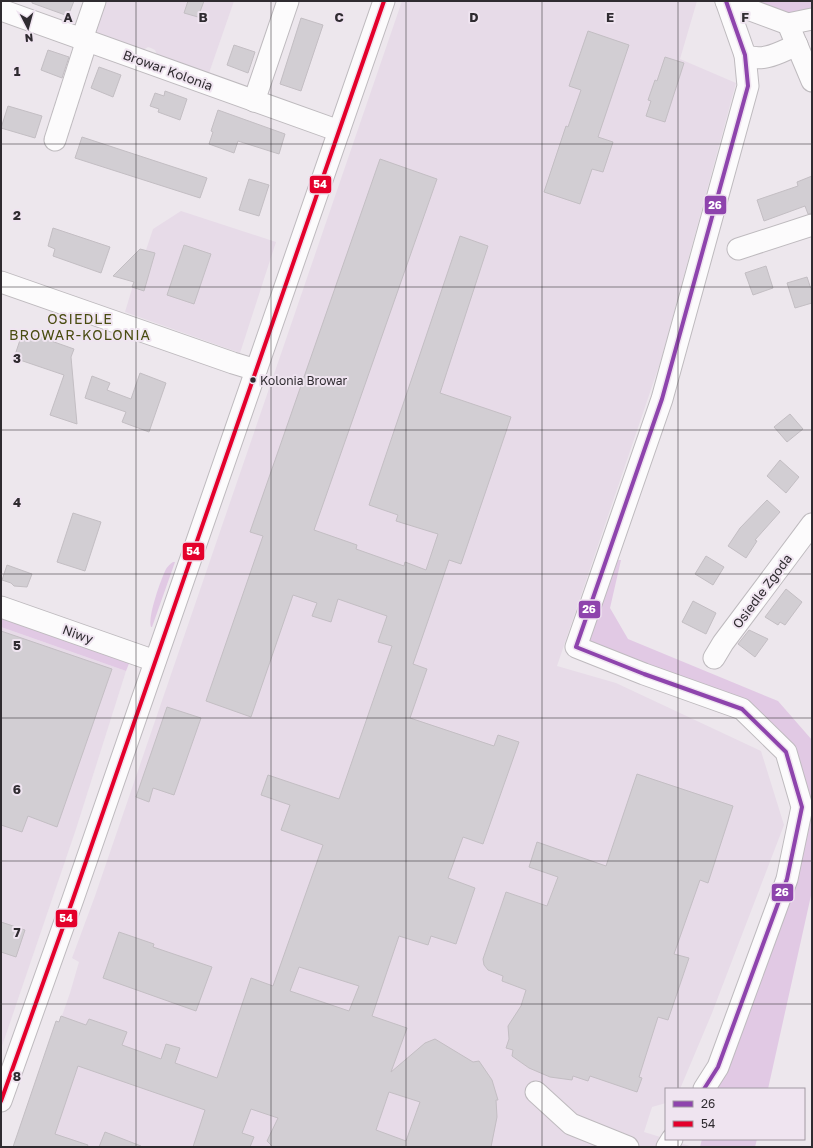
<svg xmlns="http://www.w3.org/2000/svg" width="813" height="1148" font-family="'Golos Text',sans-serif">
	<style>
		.built { fill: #e7dbe8 }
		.green { fill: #e1c9e4 }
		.building { fill: #d2ced3; stroke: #c3bec3; fill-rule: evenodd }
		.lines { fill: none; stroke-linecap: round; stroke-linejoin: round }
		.minor-casing { stroke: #bebabe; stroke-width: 23 }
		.minor { stroke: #fcfbfc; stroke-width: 21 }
		.bus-1-casing { stroke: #efe4f0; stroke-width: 7 }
		.bus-2-casing { stroke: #efe4f0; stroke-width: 7 }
		.bus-1 { stroke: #8e44ad; stroke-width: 4 }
		.bus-2 { stroke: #e4002b; stroke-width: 4 }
		.grid { fill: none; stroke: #2f2b30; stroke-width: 1; stroke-opacity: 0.55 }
		.bus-dot { fill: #2f2b30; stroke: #efe4f0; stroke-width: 1.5 }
		.labels { text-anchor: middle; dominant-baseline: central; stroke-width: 4; stroke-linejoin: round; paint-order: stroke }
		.bus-label { font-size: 12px; fill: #2f2b30; stroke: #efe4f0; text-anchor: start }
		.street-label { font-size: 13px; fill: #2f2b30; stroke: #efe4f0 }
		.neighbourhood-label { font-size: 14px; letter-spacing: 1px; fill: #494c10; stroke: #efe4f0 }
		.grid-label { font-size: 13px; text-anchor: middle; font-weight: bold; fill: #2f2b30; stroke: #efe4f0; stroke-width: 4; stroke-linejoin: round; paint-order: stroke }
		.line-badge { stroke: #efe4f0; stroke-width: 1.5 }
		.badge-label { font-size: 11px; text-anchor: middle; font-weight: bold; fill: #fff }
	</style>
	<rect width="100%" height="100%" fill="#ede7ed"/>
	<g class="built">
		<path d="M102 1H234L209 73 157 55 155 50 151 48 148 47 143 50 91 31Z"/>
		<path d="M402 1H697L680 59 736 83 661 360 557 666 616 683 761 751 784 825 712 1013 680 1089H666V1103L652 1107 644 1132 693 1147H16L70 993 79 962 72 958 95 896Z"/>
		<path d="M181 211 276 242 240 353 125 312 138 269 132 257 140 249 146 250 153 229Z"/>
		<path d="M1 627 126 671 76 829 1 1049Z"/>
	</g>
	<g class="green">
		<path d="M726 1H812V19Z"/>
		<path d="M605 560H621L610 608 628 639 778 701 812 740V891L768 1089H713L802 807 786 752 742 709 576 647Z"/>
		<path d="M173 562H175L152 627H151C147 618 161 579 166 569 168 566 170 564 173 562Z"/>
		<path d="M1 616 130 661 126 671 1 627Z"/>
		<path d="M702 1139H757L755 1147H700Z"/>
	</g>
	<g class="building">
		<path d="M32 1H74L68 16 32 3Z"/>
		<path d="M188 1H204L198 17 184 13Z"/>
		<path d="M301 18 323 25 301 91 280 84Z"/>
		<path d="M588 31 629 45 598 137 613 142 603 172 592 169 580 204 544 192 566 126 568 127 581 90 569 86Z"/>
		<path d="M234 45 255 52 248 73 227 65Z"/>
		<path d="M48 50 69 57 62 78 41 70Z"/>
		<path d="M665 57 684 63 665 122 646 116 651 101 648 100 655 80 657 81Z"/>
		<path d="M99 67 121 75 113 97 91 88Z"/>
		<path d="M165 91 187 99 180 120 158 112 159 109 150 106 155 93 164 96Z"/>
		<path d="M8 106 42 116 35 138 1 128Z"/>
		<path d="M218 110 285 134 279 154 238 141 234 153 209 144 213 132 211 131Z"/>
		<path d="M82 137 207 178 200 198 75 158Z"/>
		<path d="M380 159 437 179 314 530 357 545 356 549 404 566 405 562 426 570 438 534 396 521 398 515 369 505 460 236 488 246 440 393 511 417 461 564 449 560 413 664 427 669 410 718 494 746 498 735 519 742 483 844 463 837 448 878 475 888 456 944 431 936 428 945 399 936 372 1016 407 1028 391 1072 425 1043 435 1039 473 1062 479 1061 492 1080 498 1100H496L497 1117 491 1147H273L267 1141 278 1118 251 1109 242 1133 254 1137 250 1147H193L205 1110 78 1066 55 1134 88 1145 87 1147H13L56 1021 59 1022 61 1016 86 1025 89 1019 127 1032 122 1045 161 1059 166 1044 180 1048 175 1063 217 1078 251 978 273 986 323 845 281 830 290 805 261 795 268 775 339 799 392 646 378 642 387 616 338 599 331 622 312 616 317 603 293 595 251 717 206 701 263 536 250 532ZM299 967 359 986 349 1011 290 991ZM389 1092 420 1102 406 1141 376 1130Z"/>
		<path d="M812 176V213L808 214 805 206 764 221 757 200 798 186 797 182Z"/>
		<path d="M249 179 269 185 259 216 239 210Z"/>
		<path d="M53 228 110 247 101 273 53 256 55 249 48 246Z"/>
		<path d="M184 245 211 254 194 304 167 295Z"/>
		<path d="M140 249 155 253 144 291 132 287 134 282 113 276Z"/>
		<path d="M766 266 773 288 753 295 745 273Z"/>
		<path d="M807 277 812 292V303L795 308 787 283Z"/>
		<path d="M23 331 74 349 71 357 77 424 50 415 64 375 14 358Z"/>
		<path d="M140 373 166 383 149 432 122 422 126 412 85 398 92 376 110 383 107 390 131 399Z"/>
		<path d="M790 414 803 429 787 442 774 427Z"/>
		<path d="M780 460 799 477 786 493 767 476Z"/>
		<path d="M767 500 780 512 755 540 757 541 746 558 728 546 740 528Z"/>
		<path d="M73 513 101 522 85 571 57 562Z"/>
		<path d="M706 556 724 567 713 585 695 574Z"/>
		<path d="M7 565 32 574 27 587 14 586 11 583 2 580Z"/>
		<path d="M786 589 802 602 785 625 780 622 778 625 765 617Z"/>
		<path d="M693 601 716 613 706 634 682 622Z"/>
		<path d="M749 630 768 639 755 657 738 644Z"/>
		<path d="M1 631 112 669 57 827 28 816 22 832 1 825Z"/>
		<path d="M167 707 201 718 174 795 153 788 149 802 136 797Z"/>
		<path d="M637 774 733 806 708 883 700 880 674 954 689 958 668 1020 658 1017 639 1077 642 1078 637 1092 590 1076 588 1081 573 1076 572 1080 550 1077 529 1068 512 1056 513 1050 506 1048 509 1039 508 1026 521 1006 526 990 502 981 503 976 488 970 484 965 483 959 506 892 547 906 558 877 529 867 537 842 606 866Z"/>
		<path d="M1 922 25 930 16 957 1 952Z"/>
		<path d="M119 932 154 944 153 947 212 967 196 1011 103 978Z"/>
		<path d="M105 1132 141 1146V1147H99Z"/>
	</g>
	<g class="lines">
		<g class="minor-casing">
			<g id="minor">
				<path d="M726 1 788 24 812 81"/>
				<path d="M1 10 339 131"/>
				<path d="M788 24 812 19"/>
				<path d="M82 39 95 1"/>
				<path d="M745 55C764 63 780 52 797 45"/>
				<path d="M254 101 288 1"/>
				<path d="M55 140 87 40"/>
				<path d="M738 249 812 225"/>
				<path d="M1 282 233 363 256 370"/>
				<path d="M1 607 155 661"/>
				<path d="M714 658 723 643 812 524"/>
				<path d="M704 1089 718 1067 787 879 802 807 786 752 742 709 644 674 576 647 662 399 748 86 745 55 726 1"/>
				<path d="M536 1092 571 1124 628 1147"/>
				<path d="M1 1101 73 899 384 1"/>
				<path d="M667 1147 672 1139"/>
			</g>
		</g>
		<use href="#minor" class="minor"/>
		<g class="bus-1-casing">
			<path id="bus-1" d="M704 1089 718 1067 787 879 802 807 786 752 742 709 644 674 576 647 662 399 748 86 745 55 726 1"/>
		</g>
		<g class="bus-2-casing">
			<path id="bus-2" d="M1 1101 73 899 384 1"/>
		</g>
		<use href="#bus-1" class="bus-1"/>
		<use href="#bus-2" class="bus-2"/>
	</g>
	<path class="grid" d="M136 1V1147M271 1V1147M406 1V1147M542 1V1147M678 1V1089M1 144H812M1 287H812M1 430H812M1 574H812M1 718H812M1 861H812M1 1004H812M678 1139V1147"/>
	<circle class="bus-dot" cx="253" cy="380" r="3.5"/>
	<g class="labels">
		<g class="bus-label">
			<text x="260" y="380">Kolonia Browar</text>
		</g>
		<g class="street-label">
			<text transform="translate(168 70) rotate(20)">Browar Kolonia</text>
			<text transform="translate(762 591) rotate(-53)">Osiedle Zgoda</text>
			<text transform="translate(78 634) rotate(20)">Niwy</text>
		</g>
		<g class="neighbourhood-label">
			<text x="80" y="318">OSIEDLE<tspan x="80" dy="16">BROWAR-KOLONIA</tspan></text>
		</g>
	</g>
	<g class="grid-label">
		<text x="68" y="22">A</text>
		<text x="203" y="22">B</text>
		<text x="339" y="22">C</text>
		<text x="474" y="22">D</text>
		<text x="610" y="22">E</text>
		<text x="745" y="22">F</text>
		<text x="17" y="76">1</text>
		<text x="17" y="220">2</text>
		<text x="17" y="363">3</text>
		<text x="17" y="507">4</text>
		<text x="17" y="650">5</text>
		<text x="17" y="794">6</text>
		<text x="17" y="937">7</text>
		<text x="17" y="1081">8</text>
	</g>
	<g class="line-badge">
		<rect x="309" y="175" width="23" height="19" rx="4" fill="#e4002b"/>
		<rect x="704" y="195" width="23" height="20" rx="4" fill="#8e44ad"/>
		<rect x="182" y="542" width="23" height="19" rx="4" fill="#e4002b"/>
		<rect x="578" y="600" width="23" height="19" rx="4" fill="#8e44ad"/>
		<rect x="771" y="883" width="23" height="19" rx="4" fill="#8e44ad"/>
		<rect x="55" y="909" width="23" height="19" rx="4" fill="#e4002b"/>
	</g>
	<g class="badge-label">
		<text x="320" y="188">54</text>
		<text x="715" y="209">26</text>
		<text x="193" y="555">54</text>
		<text x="589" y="613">26</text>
		<text x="782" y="896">26</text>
		<text x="66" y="922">54</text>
	</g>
	<rect width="813" height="1148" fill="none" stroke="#2f2b30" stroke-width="4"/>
	<rect x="665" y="1088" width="140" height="52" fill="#efe4f0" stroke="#a29aa3"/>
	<rect x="673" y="1101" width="20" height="6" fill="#8e44ad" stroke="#a29aa3"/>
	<text x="701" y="1108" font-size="12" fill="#2f2b30">26</text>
	<rect x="673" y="1121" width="20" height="6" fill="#e4002b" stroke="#a29aa3"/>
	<text x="701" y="1128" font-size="12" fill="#2f2b30">54</text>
	<g transform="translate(28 28) rotate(174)" stroke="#efe4f0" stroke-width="3" paint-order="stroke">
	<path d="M0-3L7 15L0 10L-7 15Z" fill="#2f2b30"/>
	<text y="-6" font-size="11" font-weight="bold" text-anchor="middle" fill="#2f2b30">N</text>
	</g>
</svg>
